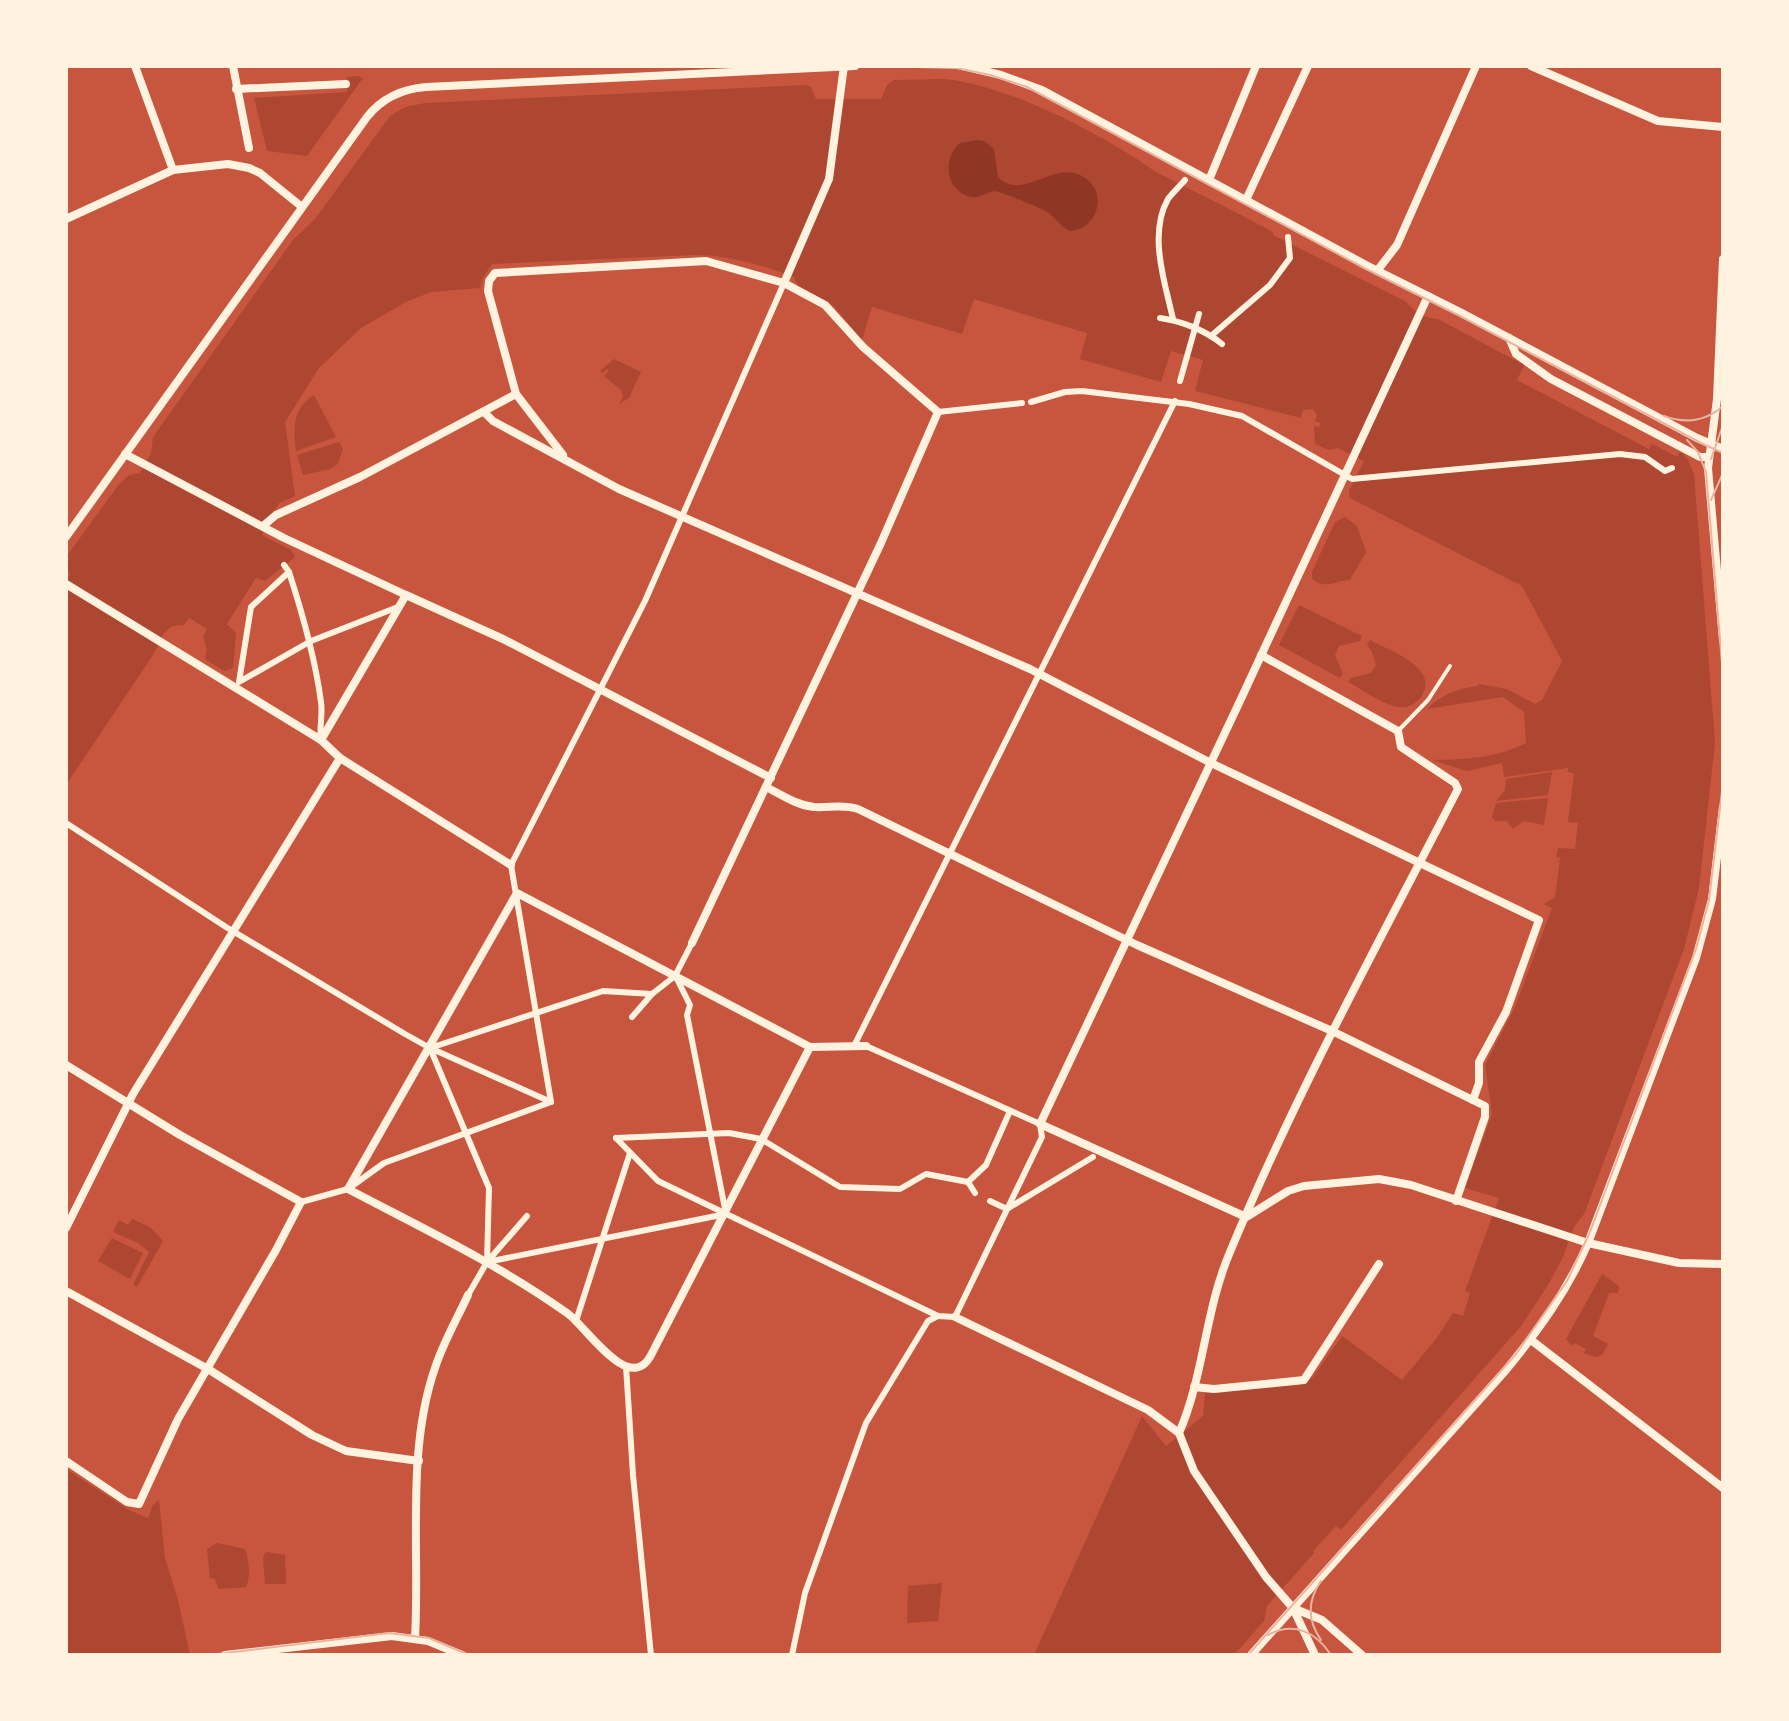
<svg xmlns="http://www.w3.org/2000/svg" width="1789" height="1721" font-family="Lato,sans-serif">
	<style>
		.green { fill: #ae4732 }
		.water { fill: #8f3625 }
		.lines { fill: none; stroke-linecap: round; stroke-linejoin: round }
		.service { stroke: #fff3e0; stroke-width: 4 }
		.pedestrian { stroke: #fff3e0; stroke-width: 6 }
		.minor { stroke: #fff3e0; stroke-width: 8 }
		.tram { stroke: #e9b49f; stroke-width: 2 }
	</style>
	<rect width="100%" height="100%" fill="#c8553d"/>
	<g class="green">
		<path d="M359 76 363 78 307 156 267 151 254 98 347 92V77Z"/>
		<path d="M945 79C1003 85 1083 125 1132 156 1141 161 1149 168 1158 173 1196 193 1235 211 1273 232V235L1405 301C1413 310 1424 319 1438 319L1524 365 1517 380 1649 449 1652 444 1677 457 1680 452 1687 458 1694 474 1715 743 1699 888 1684 949 1584 1214 1574 1227 1562 1259 1548 1285 1521 1326 1341 1530 1336 1526 1313 1551 1314 1553 1267 1606 1264 1621 1234 1655H1034L1142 1416 1166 1446 1203 1416 1205 1393 1301 1385 1313 1377 1342 1336 1402 1380 1436 1339 1453 1313 1463 1316 1470 1293 1465 1291 1499 1198 1465 1188 1492 1114 1485 1065 1515 1007 1552 908 1544 904 1555 897 1560 858 1556 857 1558 848 1575 849 1578 823 1568 822 1574 773 1568 772V768L1504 777 1502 763 1467 771 1432 760C1466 759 1494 759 1526 743L1524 712 1503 697 1427 709C1441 695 1458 688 1478 686L1479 684 1507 689 1535 704 1542 700 1562 661 1522 586 1350 498 1349 491 1364 461 1338 448 1329 450 1315 444 1314 426 1320 427 1321 423 1315 421 1317 415 1313 409 1303 410 1301 418 1195 391 1203 360 1171 351 1161 382 1080 359 1087 333 974 299 962 334 872 307 862 340 832 304 798 286 794 277C763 265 727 255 694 255L492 264 482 279 480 288 431 292 406 302 361 328 319 368 285 422 295 496 279 503 262 535 291 550 295 557 265 581 256 578 227 624 236 633 233 668 224 671 205 659 207 650 203 637 207 629 189 618 184 625 172 626 164 633 153 655 66 785V582L70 574 67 568 69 558 67 556 119 484 129 475 140 473 151 453 153 437 293 240 315 219 390 116 405 107 425 103 806 85 811 87 816 99H881L887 85 894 80Z"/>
		<path d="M614 359 641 372 629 398 619 404 623 397 622 391 604 376 609 371 607 369 602 373 600 371Z"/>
		<path d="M314 395 336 437 296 451C293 430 292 408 314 395Z"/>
		<path d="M339 442 343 449 338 464 330 469 303 475 297 455Z"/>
		<path d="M1345 517 1357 526 1366 552 1350 580C1336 580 1324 591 1312 578V572L1335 522Z"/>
		<path d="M1299 605 1362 636 1360 641 1339 646 1335 655 1343 674 1340 678 1279 645Z"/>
		<path d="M1370 640C1388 650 1442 668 1421 697 1416 704 1408 708 1399 707 1383 705 1363 690 1348 682L1351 678 1371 673 1376 665 1372 652 1367 645Z"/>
		<path d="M1552 772 1548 795 1496 801 1505 790 1506 779Z"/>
		<path d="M1548 798 1544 825 1524 821 1513 829 1507 821H1495L1492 817 1496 803Z"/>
		<path d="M132 1219 150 1227 163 1241 137 1287 133 1285 149 1252 138 1243 113 1232 119 1220 128 1225Z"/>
		<path d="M112 1238 143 1253 130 1279 98 1261Z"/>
		<path d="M1602 1274 1619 1286 1618 1293H1609L1593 1336 1608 1344 1602 1355 1595 1357 1584 1353 1586 1349 1575 1343 1572 1346 1566 1339Z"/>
		<path d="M66 1469 129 1510 148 1518 153 1505 159 1500 165 1558 178 1600 190 1655H66Z"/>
		<path d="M217 1543 245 1549C249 1559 251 1577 246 1587L219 1589 215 1579 210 1578 207 1549Z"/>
		<path d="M266 1552 285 1555 286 1584H265L263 1557Z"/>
		<path d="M942 1583 938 1621 907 1623 908 1586Z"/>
	</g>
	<path class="water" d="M977 140 984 141 994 149 998 177C1022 202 1054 160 1082 176 1109 190 1099 229 1070 231 1058 226 1054 213 1041 209 1035 206 999 191 995 191 986 192 980 199 971 197 945 191 942 158 960 143Z"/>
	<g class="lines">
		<path class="service" d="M1398 731 1428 700 1450 666"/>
		<g class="pedestrian">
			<path d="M1160 318C1181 321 1205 330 1222 344"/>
			<path d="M1173 319C1165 283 1148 234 1168 199 1173 192 1180 186 1185 180"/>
			<path d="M1211 336 1270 285 1290 258 1288 237"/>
			<path d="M1180 381 1199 314"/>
			<path d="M1031 402 1065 392 1082 391 1189 404 1242 416 1352 479 1620 454 1645 457 1665 471 1672 468"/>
			<path d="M938 412 1022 403"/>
			<path d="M284 565 289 572C303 615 315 657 321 702 323 715 319 727 321 740"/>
			<path d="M289 572 251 607 239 682 311 641 398 607"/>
			<path d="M66 823 226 927 405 1034 430 1048 551 1102"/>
			<path d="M676 977 690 1005 687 1015 726 1214 487 1262 489 1188 430 1048 603 991 652 994 675 976 692 943"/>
			<path d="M632 1017 652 994"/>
			<path d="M854 1046 1175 401"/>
			<path d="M551 1102 511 865 645 601 784 283"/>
			<path d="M616 1138 658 1181 938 1316 955 1317 1042 1137 1040 1124 866 1046"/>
			<path d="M616 1138 729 1133 761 1139 840 1187 900 1189 926 1174 968 1182 975 1193"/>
			<path d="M968 1182 986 1165 1010 1111"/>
			<path d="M990 1201 1007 1209 1093 1157"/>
			<path d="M301 1202 348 1189 384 1163 551 1102"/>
			<path d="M468 1295 487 1262 527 1216"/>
			<path d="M576 1321 630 1153"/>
			<path d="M626 1366 633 1475 651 1655"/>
			<path d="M792 1655 805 1593 866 1423 928 1321 938 1316"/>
		</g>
		<g class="minor">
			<path d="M135 66 173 170"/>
			<path d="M233 66 249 148"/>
			<path d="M963 66 1001 75 1042 90 1366 265 1460 312 1697 438 1723 449"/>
			<path d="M1531 66 1658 121 1723 127"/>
			<path d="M236 89 346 84"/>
			<path d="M1209 180 1256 66"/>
			<path d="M1246 200 1308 66"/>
			<path d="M66 219 173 170 228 164 249 168 260 173 302 207"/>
			<path d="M1723 259 1717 399 1708 468 1723 640"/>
			<path d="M1377 271 1397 245 1476 66"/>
			<path d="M784 283 829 179 844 66"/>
			<path d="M1509 338 1516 354 1551 379 1681 447 1700 457H1709"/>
			<path d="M484 412 493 421 619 489 1030 669 1211 763 1539 920 1506 1012 1479 1062V1083L1473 1100"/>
			<path d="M125 454 284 538 406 595 321 740"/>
			<path d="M563 455 516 394 488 291 489 281 495 273 706 261 784 283 825 305 863 347 938 412 881 543 692 943"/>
			<path d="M263 526 276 515 360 477 516 394"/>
			<path d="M66 537 367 117C382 98 401 89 426 87L855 66"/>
			<path d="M66 584 321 740 340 758 511 865"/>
			<path d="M406 595 503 639 771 778"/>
			<path d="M766 787C782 795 796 805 814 807 830 808 842 804 858 809L1137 945 1332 1031 1485 1106V1117L1456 1201"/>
			<path d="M517 893 810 1047 650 1357C628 1394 585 1325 567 1313 498 1264 422 1228 348 1189Z"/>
			<path d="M810 1047 866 1046"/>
			<path d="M66 1065 180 1135 301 1202 276 1250 178 1419 139 1504 127 1502 66 1461"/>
			<path d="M1248 1216 1288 1191 1304 1186 1379 1179 1411 1185 1588 1243 1679 1263 1723 1264"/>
			<path d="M1246 1217 1040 1124 1240 701 1428 296"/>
			<path d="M66 1228 133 1094 340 758"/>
			<path d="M66 1291 208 1369 312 1435 346 1451 419 1461"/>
			<path d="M955 1317 1148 1410 1179 1433 1194 1471 1266 1577 1293 1608 1315 1655"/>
			<path d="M1531 1340 1723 1488"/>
			<path d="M1194 1387 1214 1389 1304 1380 1379 1264"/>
			<path d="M1179 1433C1204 1376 1205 1310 1230 1252 1296 1093 1379 942 1458 789L1455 783 1401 747 1398 731 1261 655"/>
			<path d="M1293 1608 1322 1620 1362 1655"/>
			<path d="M415 1638C420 1552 406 1451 435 1368 443 1343 457 1319 468 1295"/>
			<path d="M225 1655 392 1636 428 1641 462 1655"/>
			<path d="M1251 1655 1506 1370C1538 1331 1568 1290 1588 1243L1696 958 1712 899 1723 807"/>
		</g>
		<g class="tram">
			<path d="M876 66 956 68 990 75 1027 87 1366 269 1458 315 1703 444 1723 453"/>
			<path d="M1664 416C1686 424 1705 422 1723 406"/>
			<path d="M1687 440 1698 452 1706 472 1723 675"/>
			<path d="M1711 459 1723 425"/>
			<path d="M1711 500 1723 473"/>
			<path d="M1321 1581C1307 1601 1307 1620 1321 1640"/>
			<path d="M1268 1635C1294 1621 1316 1632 1331 1655"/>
			<path d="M210 1655 389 1633 429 1638 469 1655"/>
			<path d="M1248 1655 1516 1354 1567 1281 1590 1232 1696 949 1709 900 1723 783"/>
		</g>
	</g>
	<rect width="1789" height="1721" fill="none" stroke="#fff3e0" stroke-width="136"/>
</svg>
